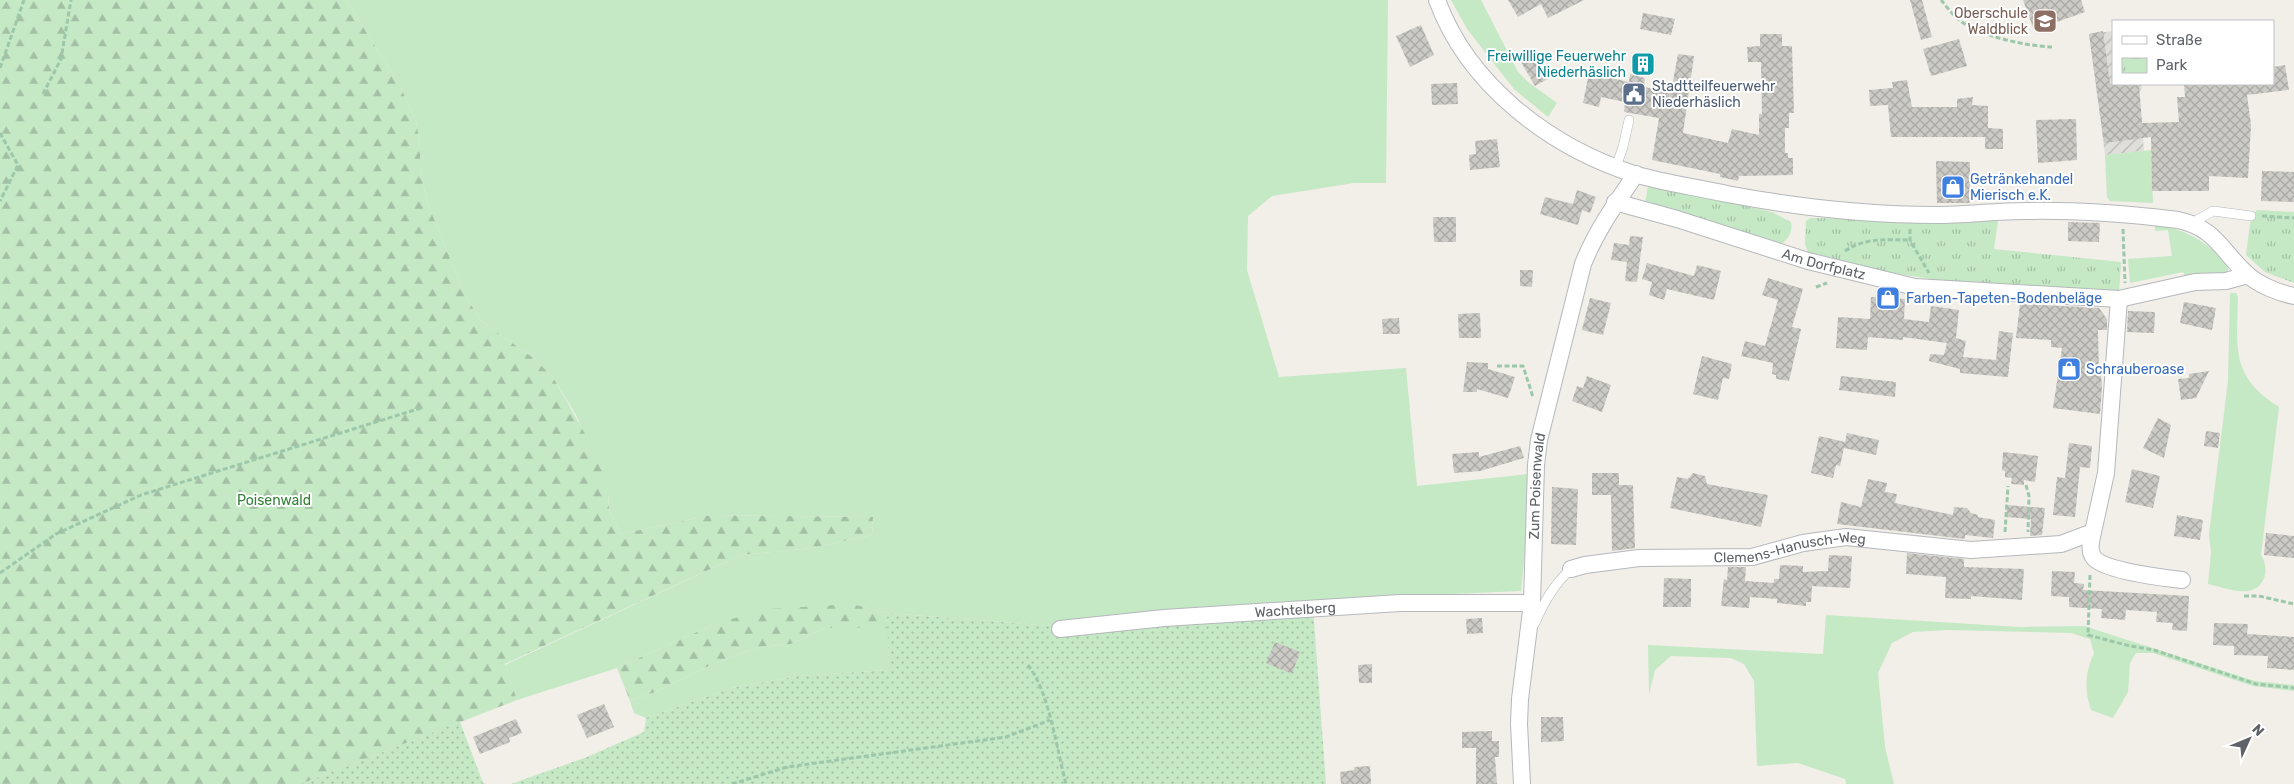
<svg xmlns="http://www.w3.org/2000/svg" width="2294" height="784" font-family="Rubik,sans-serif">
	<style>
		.industrial { fill: url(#industrial-furrows) }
		.grass { fill: #c5e8c5 }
		.forest { fill: url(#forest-firs) }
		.park { fill: url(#park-tufts) }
		.garden { fill: url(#garden-dots) }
		.building { fill: url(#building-cross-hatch) }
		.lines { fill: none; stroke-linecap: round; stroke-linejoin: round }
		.lane-casing { stroke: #b5b8bc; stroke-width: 10 }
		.street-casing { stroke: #b5b8bc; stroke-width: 18 }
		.path { stroke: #9cc7a9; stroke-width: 3; stroke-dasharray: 5 2.5; stroke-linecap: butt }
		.lane { stroke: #fff; stroke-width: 9 }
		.street { stroke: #fff; stroke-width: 16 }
		.labels { text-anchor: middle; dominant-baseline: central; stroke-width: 4; stroke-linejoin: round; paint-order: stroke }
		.education-label { font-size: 14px; fill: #785e54; stroke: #fff; text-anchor: end }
		.culture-label { font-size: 14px; fill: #0d838f; stroke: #fff; text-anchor: end }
		.service-label { font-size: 14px; fill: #4e5e75; stroke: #fff; text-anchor: start }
		.shop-label { font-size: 14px; fill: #366cbe; stroke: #fff; text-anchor: start }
		.street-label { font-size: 14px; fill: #5f6368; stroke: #fff }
		.park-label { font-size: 14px; fill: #348238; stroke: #fff }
	</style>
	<defs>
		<pattern id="industrial-furrows" width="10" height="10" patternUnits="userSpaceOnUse" patternTransform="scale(1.25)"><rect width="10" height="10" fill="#e0deda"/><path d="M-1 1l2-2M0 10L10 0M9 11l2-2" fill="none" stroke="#b9b8b5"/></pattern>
		<pattern id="forest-firs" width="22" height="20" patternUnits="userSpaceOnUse" patternTransform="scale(1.25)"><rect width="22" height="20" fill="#c5e8c5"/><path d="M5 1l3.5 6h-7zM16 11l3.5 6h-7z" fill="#a3c0a4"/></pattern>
		<pattern id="park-tufts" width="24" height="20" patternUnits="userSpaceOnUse" patternTransform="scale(1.25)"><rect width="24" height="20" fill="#c5e8c5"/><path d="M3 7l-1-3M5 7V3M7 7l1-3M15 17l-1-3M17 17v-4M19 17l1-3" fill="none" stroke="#a3c0a4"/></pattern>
		<pattern id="garden-dots" width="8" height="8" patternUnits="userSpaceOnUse" patternTransform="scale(1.25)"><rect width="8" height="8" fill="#c5e8c5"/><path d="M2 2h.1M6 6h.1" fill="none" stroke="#a3c0a4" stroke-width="1.8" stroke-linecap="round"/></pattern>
		<pattern id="building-cross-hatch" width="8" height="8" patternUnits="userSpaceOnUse" patternTransform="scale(1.25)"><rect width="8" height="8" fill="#cccac5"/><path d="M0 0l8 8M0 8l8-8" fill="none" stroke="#a9a8a4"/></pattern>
	</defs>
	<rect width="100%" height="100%" fill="#f1efe8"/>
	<path class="industrial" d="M2113 31V84H2142V89L2139 92 2144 151 2105 155 2089 34Z"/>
	<g class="grass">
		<path d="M346 0H1388L1386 183H1354L1272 196 1248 216 1247 270 1279 377 1406 368 1417 486 1529 474 1528 522 1521 591 1428 595 1053 626 887 613 852 604 717 623 617 668 517 700 505 665 741 555 812 548 872 535 873 517 711 515 621 534 609 511 608 491 576 415 553 377 532 357 481 321 466 297 427 202 420 167V145L416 121 399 84Z"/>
		<path d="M1451 0H1481L1518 72 1528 82 1557 103 1548 117 1514 89 1467 29Z"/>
		<path d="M2151 150 2153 203 2110 201 2107 197 2105 155Z"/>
		<path d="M2155 225C2187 229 2207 242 2228 265V272L2186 278 2183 272 2130 283 2128 259 2172 256 2168 230 2155 231Z"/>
		<path d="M2230 293H2236L2238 297C2237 349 2230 376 2279 407L2261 555C2265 561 2267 571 2264 578 2255 601 2226 588 2208 584L2211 552 2209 534 2228 381Z"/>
		<path d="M1826 615 2019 627 2084 626 2255 681 2294 685V691L2253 686 2153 653H2136L2130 663 2128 692 2113 718 2091 710C2084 688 2085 674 2094 653L2090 639 2071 633 1947 630 1913 632 1892 643 1878 673 1885 747 1894 784H1846L1845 779 1798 763 1757 766 1754 681 1744 664 1731 658 1671 656 1655 670 1649 694 1648 645 1823 654Z"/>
		<path d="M825 628H888L889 670 798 676 732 688 646 718 634 713 630 701 658 691 717 662 759 647 791 644Z"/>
	</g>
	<g class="forest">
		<path d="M0 0H346L399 84 416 121 420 145V167L427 202 466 297 481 321 532 357 553 377 598 457 608 491 609 511 621 534 711 515 873 517 872 535 812 548 741 555 505 664 517 700 301 784H0Z"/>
		<path d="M852 604 887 613 888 628H825L791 644 759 647 717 662 658 691 630 701 617 668 717 623 769 609Z"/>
	</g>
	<g class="park">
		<path d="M1648 186H1658L1772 212 1791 222C1793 232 1788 240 1780 245L1645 203Z"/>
		<path d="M2257 210 2294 212V283L2265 272 2246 255 2251 216Z"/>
		<path d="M1810 218 1998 221 1994 249 2121 262 2119 292 1989 288 1880 271 1808 253 1805 244 1806 221Z"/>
	</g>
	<g class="garden">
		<path d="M1313 608 1326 784H511L587 757 644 732 646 718 732 688 798 676 889 670 887 613 1053 626Z"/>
		<path d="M460 722 483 783 486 784H301Z"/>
	</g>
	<g class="building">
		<path d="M1508 0H1584L1548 18 1541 4 1518 17Z"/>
		<path d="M1910 0H1922L1932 37 1921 40Z"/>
		<path d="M2023 0H2081L2085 12 2034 30Z"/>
		<path d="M1643 13 1675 19 1671 35 1640 29Z"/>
		<path d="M1421 25 1434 55 1410 67 1396 36Z"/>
		<path d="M2103 31 2110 84H2139L2142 123 2179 122 2177 97H2185L2184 84H2273V67L2285 65 2289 90 2247 95 2251 125 2248 178 2209 176V191H2152L2151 137 2104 143 2089 34Z"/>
		<path d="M1760 34H1782V46H1792L1794 113H1789V128H1785V153H1788V158H1793V175L1739 176 1738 181 1720 177V174L1652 160 1659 118 1624 112 1625 102 1601 97 1599 107 1583 103 1589 73 1629 82 1630 74 1645 78 1644 87 1671 92 1678 54 1694 56 1683 133 1728 143 1732 129 1759 135V114H1762L1761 62H1748L1747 47 1760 46Z"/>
		<path d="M1959 39 1967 66 1931 76 1923 49Z"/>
		<path d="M1532 48 1549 78 1535 86 1518 57Z"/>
		<path d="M1907 80 1912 107H1957V99L1973 97 1972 105 1988 106V128L2003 129V149H1985V137H1891L1888 105 1870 106 1869 90 1893 88 1892 82Z"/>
		<path d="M1457 83 1458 104 1432 105 1431 84Z"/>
		<path d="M2076 119 2077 160 2038 163 2036 120Z"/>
		<path d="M1497 139 1500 167 1470 170 1469 155 1476 154 1475 141Z"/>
		<path d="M1936 161 1970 162V203H1937Z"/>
		<path d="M2262 171 2294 172V202L2261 201Z"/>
		<path d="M1577 190 1596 197 1590 213 1582 210 1578 225 1540 214 1545 197 1573 204Z"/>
		<path d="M1433 217H1456V242H1434Z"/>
		<path d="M2068 222 2100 223 2099 242 2068 241Z"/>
		<path d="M1630 236 1643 237 1637 282 1625 281 1627 262 1611 260 1614 243 1629 245Z"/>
		<path d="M1647 263 1694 276 1697 265 1721 271 1714 300 1667 289 1664 300 1649 295 1652 282 1642 279Z"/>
		<path d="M1520 270H1533L1532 287 1520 286Z"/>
		<path d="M1768 278 1803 289 1792 327 1801 329 1789 381 1776 379V375L1772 374 1773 363 1741 356 1745 341 1765 346 1778 300 1762 295Z"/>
		<path d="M1871 297 1905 299 1904 319 1929 322 1931 306 1959 310 1956 338 1966 341 1963 357 1996 360 1999 331 2013 333 2008 377 1960 373V369L1929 361 1930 354 1944 355 1947 343 1903 337V340L1868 337 1867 350 1836 348 1838 317 1870 319Z"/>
		<path d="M1590 298 1611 303 1603 335 1582 330Z"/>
		<path d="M2184 302 2216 308 2212 330 2180 323Z"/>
		<path d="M2020 304 2099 308 2107 319V330H2098L2099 376H2101L2102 387 2100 414 2053 408 2062 348 2051 347V340L2016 338Z"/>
		<path d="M2128 311 2155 312 2154 333 2127 332Z"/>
		<path d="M1480 313 1481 338H1459L1458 314Z"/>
		<path d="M1399 318 1400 334H1383L1382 319Z"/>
		<path d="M1702 356 1732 364 1729 379 1723 378 1718 400 1693 394Z"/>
		<path d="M1467 362 1488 363V369L1515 377 1508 398 1477 389V392H1463Z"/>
		<path d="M2209 371 2196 398 2181 400 2178 379 2189 378V374Z"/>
		<path d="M1587 376 1611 385 1602 412 1572 401 1577 386 1583 388Z"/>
		<path d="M1841 376 1896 382 1895 397 1839 390Z"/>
		<path d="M2158 418 2171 425 2164 458 2143 448Z"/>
		<path d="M2206 431 2220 433 2218 448 2204 446Z"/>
		<path d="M1847 433 1879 440 1876 455 1844 448 1840 466 1836 465 1833 478 1811 473 1819 436 1845 442Z"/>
		<path d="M2069 443 2092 446 2090 468 2080 467 2075 517 2053 515 2057 477 2065 478Z"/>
		<path d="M1520 446 1524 458 1480 471 1454 473 1452 454 1479 452V457Z"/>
		<path d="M2003 452 2038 456 2035 482 2024 480V485L2011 484 2012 478 2005 477V471L2002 470Z"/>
		<path d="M2132 469 2160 476 2153 508 2125 502Z"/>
		<path d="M1592 473H1619V485H1633L1635 548 1612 551 1611 495H1592Z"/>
		<path d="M1693 473 1705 476 1707 484 1768 495 1761 527 1670 508 1677 477 1688 479Z"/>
		<path d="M1868 479 1887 483 1885 492 1897 494 1895 503 1953 515 1954 507 1967 508 1971 513 1978 515V517L1995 520 1993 538 1965 535V539L1837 524 1841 502 1861 507Z"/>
		<path d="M1552 487 1578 489 1576 545 1551 544Z"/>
		<path d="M2007 505 2045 508 2042 535 2030 536 2031 519 2006 517Z"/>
		<path d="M2177 515 2203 520 2200 540 2174 536Z"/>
		<path d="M2266 533 2294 536V558L2264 555Z"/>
		<path d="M1907 553 1964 559V567L2024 569 2022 600 1971 596V599L1945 598 1946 577 1906 574Z"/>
		<path d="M1829 555 1852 556 1850 588 1812 586 1811 602H1806V606L1777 603V599L1750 597 1749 608 1721 606 1724 579 1727 580 1728 567H1746L1745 581 1774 583V579H1779L1780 565 1803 566V572L1828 571Z"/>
		<path d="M2052 571 2075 572 2074 583 2084 584 2083 590 2189 596 2187 631 2172 630 2173 623 2156 622 2157 612 2126 610 2125 620 2101 618 2102 609 2069 607V597L2051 596Z"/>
		<path d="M1664 578 1691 579V607H1663Z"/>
		<path d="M1482 618 1483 633 1467 634 1466 619Z"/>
		<path d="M2214 623 2248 624 2247 634 2294 637V670L2267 668 2268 656 2234 655V646L2213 645Z"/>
		<path d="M1275 642 1300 652 1292 674 1266 663Z"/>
		<path d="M1372 664V683H1359L1358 665Z"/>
		<path d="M604 704 614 727 587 738 577 715Z"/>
		<path d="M1541 717H1563L1564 741 1541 742Z"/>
		<path d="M516 719 522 733 509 738 510 742 480 754 473 737Z"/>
		<path d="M1492 731V741H1499V757H1495L1497 784H1476V748H1462V732Z"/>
		<path d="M1370 766 1371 784H1341L1340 772 1354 770V767Z"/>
	</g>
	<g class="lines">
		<g class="lane-casing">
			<g id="lane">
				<path d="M1616 167 1623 147 1629 120"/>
				<path d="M2192 223 2213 211 2251 216"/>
				<path d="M1535 623C1544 602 1554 584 1571 569"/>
			</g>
		</g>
		<g class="street-casing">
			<g id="street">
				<path d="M1437 0C1468 85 1550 147 1634 174 1664 183 1696 187 1727 194 1796 207 1865 215 1936 215 1966 215 1996 211 2026 211 2077 210 2128 214 2178 220 2216 228 2222 252 2248 275 2259 285 2279 293 2294 296"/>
				<path id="s1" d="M1615 202 1677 219 1808 261 1915 287 2119 299 2195 282 2226 281 2248 275"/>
				<path d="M2093 532C2091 540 2088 551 2094 558 2105 571 2164 578 2182 580"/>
				<path id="s2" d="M1571 569 1585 565 1639 558 1752 557 1803 543 1846 537 1971 550 2061 544 2093 532 2106 473 2119 299"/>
				<path id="s3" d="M1060 629 1164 618 1400 603H1532"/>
				<path id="s4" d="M1522 784 1519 724 1520 699 1532 603 1536 465 1539 440 1583 264C1596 231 1616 203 1636 174"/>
			</g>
		</g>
		<g class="path">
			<path d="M1941 0C1947 7 1954 17 1962 22 1983 37 2027 46 2052 47"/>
			<path d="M0 68 24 0"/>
			<path d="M43 94 61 59 71 0"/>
			<path d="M0 133 18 165 0 201"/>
			<path d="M2262 216 2294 218"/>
			<path d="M1910 229V240L1929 273"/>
			<path d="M2123 229 2125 283"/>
			<path d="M1845 251C1866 237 1886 240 1910 240"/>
			<path d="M1816 287 1827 283"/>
			<path d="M1497 366H1523L1533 397"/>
			<path d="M2026 485 2029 496 2028 532"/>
			<path d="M2005 532 2008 486"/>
			<path d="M0 573 56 534 141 495 421 408"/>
			<path d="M2090 575 2088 635 2130 646 2154 650 2256 684 2294 688"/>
			<path d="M2244 596H2259L2294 604"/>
			<path d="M1028 665C1049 691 1057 751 1066 784"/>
			<path d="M732 784 787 767 1006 737 1050 720"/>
		</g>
		<use href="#lane" class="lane"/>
		<use href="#street" class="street"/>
	</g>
	<defs>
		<g id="school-square" transform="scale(1.25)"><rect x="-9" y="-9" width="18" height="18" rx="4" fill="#8d6e63" stroke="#fff"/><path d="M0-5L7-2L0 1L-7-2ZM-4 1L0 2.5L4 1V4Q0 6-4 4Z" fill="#fff"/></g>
		<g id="building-square" transform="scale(1.25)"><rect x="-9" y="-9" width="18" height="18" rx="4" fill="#0f9aa8" stroke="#fff"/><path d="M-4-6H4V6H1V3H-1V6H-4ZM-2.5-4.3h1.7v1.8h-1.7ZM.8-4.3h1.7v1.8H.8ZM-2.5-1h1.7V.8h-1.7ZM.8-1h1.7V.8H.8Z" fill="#fff"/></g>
		<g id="civic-square" transform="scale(1.25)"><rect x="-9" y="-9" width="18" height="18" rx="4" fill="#5c6f8a" stroke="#fff"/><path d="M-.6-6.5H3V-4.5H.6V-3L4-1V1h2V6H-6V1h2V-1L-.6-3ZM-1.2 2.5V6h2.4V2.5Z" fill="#fff"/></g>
		<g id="shop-square" transform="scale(1.25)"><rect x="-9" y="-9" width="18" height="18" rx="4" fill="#3f7fe0" stroke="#fff"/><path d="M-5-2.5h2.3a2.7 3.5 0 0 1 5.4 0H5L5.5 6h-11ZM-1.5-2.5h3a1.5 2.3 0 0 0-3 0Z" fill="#fff"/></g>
	</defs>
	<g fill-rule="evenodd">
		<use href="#school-square" x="2045" y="21"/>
		<use href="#building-square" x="1643" y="64"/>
		<use href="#civic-square" x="1634" y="94"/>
		<use href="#shop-square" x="1953" y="187"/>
		<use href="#shop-square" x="1888" y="298"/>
		<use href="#shop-square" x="2069" y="369"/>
	</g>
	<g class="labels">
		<g class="education-label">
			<text x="2028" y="13">Oberschule<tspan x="2028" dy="16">Waldblick</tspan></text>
		</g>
		<g class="culture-label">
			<text x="1626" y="56">Freiwillige Feuerwehr<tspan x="1626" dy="16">Niederhäslich</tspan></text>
		</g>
		<g class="service-label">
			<text x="1652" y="86">Stadtteilfeuerwehr<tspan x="1652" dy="16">Niederhäslich</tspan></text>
		</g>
		<g class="shop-label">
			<text x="1970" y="179">Getränkehandel<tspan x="1970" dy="16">Mierisch e.K.</tspan></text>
			<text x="1906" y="298">Farben-Tapeten-Bodenbeläge</text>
			<text x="2086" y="369">Schrauberoase</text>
		</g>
		<g class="street-label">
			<text stroke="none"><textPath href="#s1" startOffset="218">Am Dorfplatz</textPath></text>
			<text stroke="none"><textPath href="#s4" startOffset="299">Zum Poisenwald</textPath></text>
			<text stroke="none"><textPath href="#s2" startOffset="221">Clemens-Hanusch-Weg</textPath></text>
			<text stroke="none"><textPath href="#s3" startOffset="236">Wachtelberg</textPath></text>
		</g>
		<g class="park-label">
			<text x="274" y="500">Poisenwald</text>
		</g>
	</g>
	<rect x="2112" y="20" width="162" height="65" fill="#ffffff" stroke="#bfc1c3"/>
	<rect x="2122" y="36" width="25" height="8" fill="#ffffff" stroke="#bfc1c3"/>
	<text x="2156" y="45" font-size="15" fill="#5f6368">Straße</text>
	<rect x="2122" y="58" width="25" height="15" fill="url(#park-tufts)" stroke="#bfc1c3"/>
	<text x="2156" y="70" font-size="15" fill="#5f6368">Park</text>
	<g transform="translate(2249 739) rotate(46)" stroke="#ffffff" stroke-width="4" paint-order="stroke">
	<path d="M0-4L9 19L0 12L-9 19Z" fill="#5f6368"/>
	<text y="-8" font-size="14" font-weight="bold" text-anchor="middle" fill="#5f6368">N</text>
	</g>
</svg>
